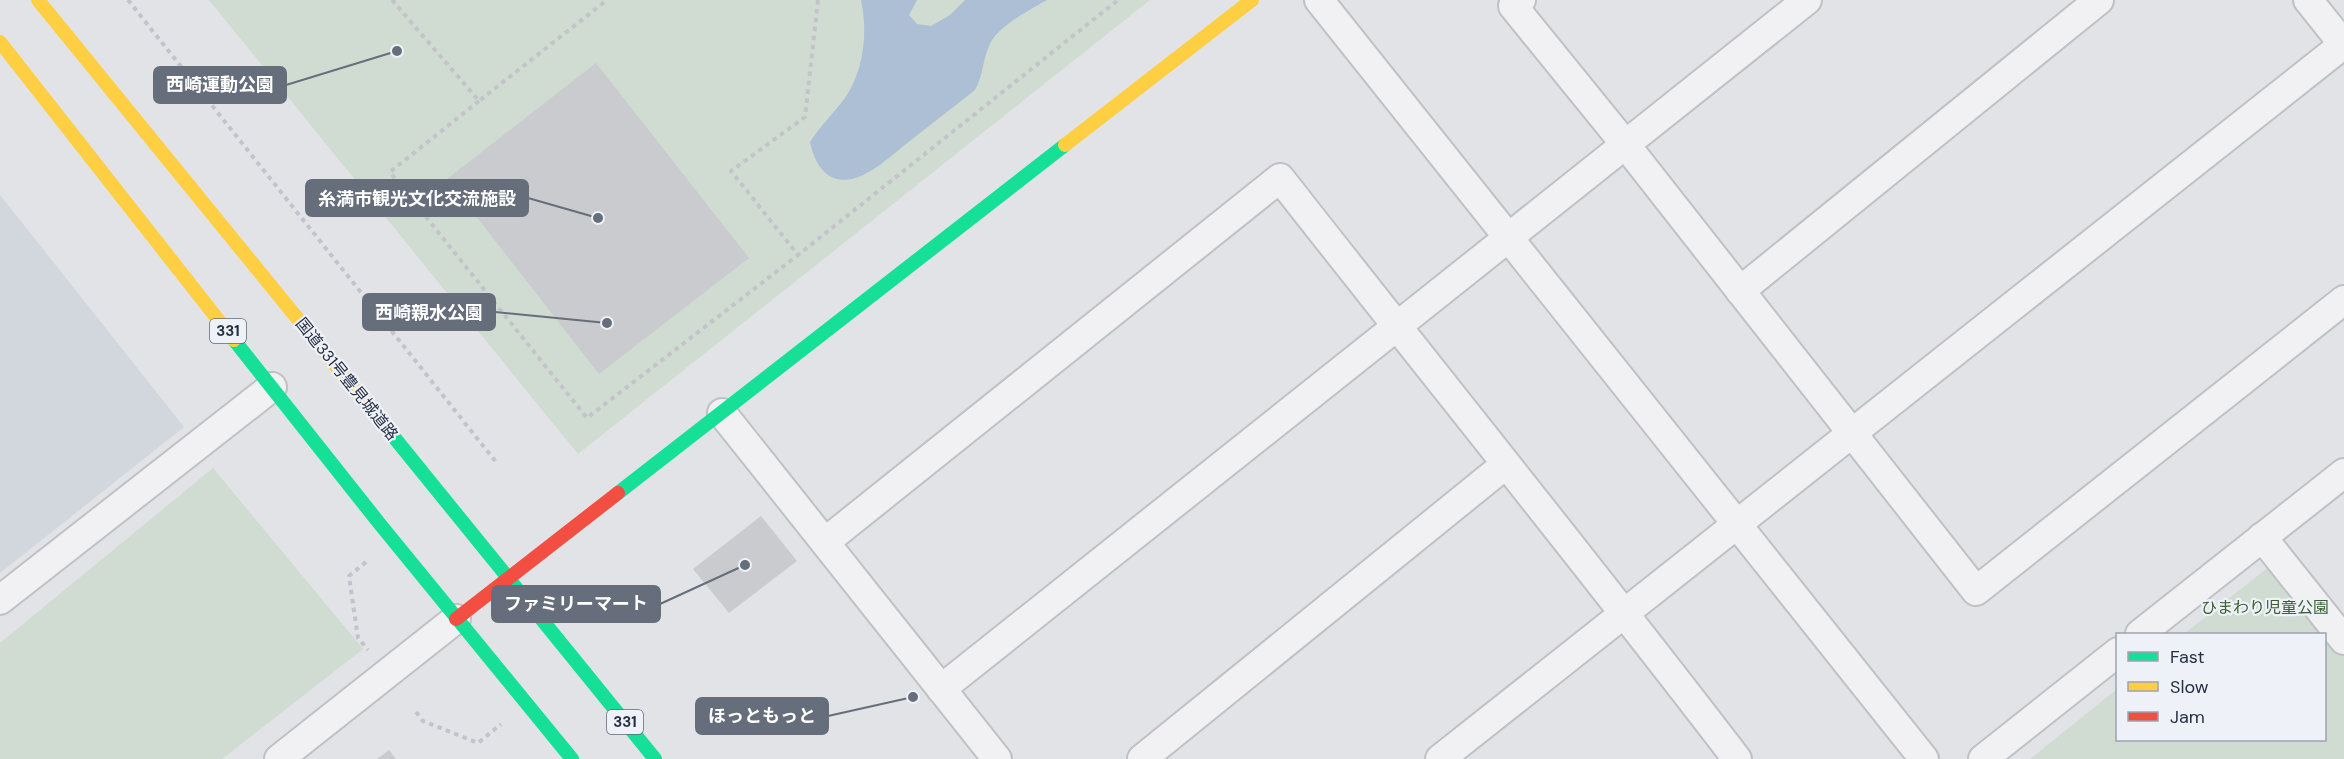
<svg xmlns="http://www.w3.org/2000/svg" width="2344" height="759" font-family="'DM Sans','Noto Sans JP',sans-serif">
	<style>
		.built { fill: #d2d6dd }
		.green { fill: #d0dbd1 }
		.water { fill: #acbfd4 }
		.building { fill: #c9cbcf }
		.lines { fill: none; stroke-linecap: round; stroke-linejoin: round }
		.street-casing { stroke: #bfc1c4; stroke-width: 32 }
		.path { stroke: #c2c4ca; stroke-width: 4; stroke-dasharray: 4.5 4.5; stroke-linecap: butt }
		.street { stroke: #f1f1f3; stroke-width: 28 }
		.fast { stroke: #16e098; stroke-width: 14 }
		.slow { stroke: #ffcf43; stroke-width: 14 }
		.jam { stroke: #f24e42; stroke-width: 14 }
		.labels { text-anchor: middle; dominant-baseline: central; stroke-width: 4.5; stroke-linejoin: round; paint-order: stroke }
		.shield { fill: #eef1f7; stroke: #626978; stroke-width: 1.5 }
		.shield-label { font-size: 15px; font-weight: bold; fill: #262f42 }
		.street-label { font-size: 16px; fill: #262f42; stroke: #eef1f7 }
		.park-label { font-size: 16px; fill: #395f32; stroke: #eef1f7 }
		.leader { fill: none; stroke: #676e7b; stroke-width: 2 }
		.callout-dot { fill: #676e7b; stroke: #eef1f7; stroke-width: 2 }
		.callout { fill: #676e7b; stroke: #676e7b; stroke-width: 2 }
		.callout-label { font-size: 18px; text-anchor: middle; font-weight: bold; fill: #fff }
	</style>
	<rect width="100%" height="100%" fill="#e1e3e6"/>
	<path class="built" d="M0 195 184 427 0 573Z"/>
	<g class="green">
		<path d="M209 0H1150L578 454Z"/>
		<path d="M213 468 363 649 222 759H0V643Z"/>
		<path d="M2270 566 2344 656V759H2030L2117 689 2118 740H2324V634H2184Z"/>
	</g>
	<path class="water" d="M861 0H917L909 15 917 24 931 26 950 15 965 0H1047C1031 9 995 28 989 46 982 62 984 73 975 90 952 108 929 126 906 144 891 156 872 174 852 179 826 184 815 164 810 142 820 126 834 113 845 98 864 70 868 33 861 0Z"/>
	<g class="building">
		<path d="M596 63 749 258 599 374 447 179Z"/>
		<path d="M761 516 797 561 729 613 693 569Z"/>
		<path d="M389 750 396 759H377Z"/>
	</g>
	<g class="lines">
		<g class="street-casing">
			<g id="street">
				<path d="M1319 0 1924 759"/>
				<path d="M1521 0 1513 6 1625 144 1976 591 2344 300"/>
				<path d="M2308 0 2344 45"/>
				<path d="M1740 291 2099 0"/>
				<path d="M722 413 997 759"/>
				<path d="M2262 537 2344 640"/>
				<path d="M825 542 1280 178C1432 372 1587 563 1737 759"/>
				<path d="M0 600 272 387"/>
				<path d="M2140 634 2344 473"/>
				<path d="M941 689 1807 0"/>
				<path d="M279 759 456 619"/>
				<path d="M1142 759 1505 465"/>
				<path d="M1440 759 2344 44"/>
				<path d="M1983 759 2118 652"/>
			</g>
		</g>
		<g class="path">
			<path d="M128 0 496 462"/>
			<path d="M392 0 479 101 607 0"/>
			<path d="M818 0 805 117 731 171 798 255 1118 0"/>
			<path d="M479 101 390 172 587 418 798 255"/>
			<path d="M366 562 349 576 358 638 368 650"/>
			<path d="M416 712 423 721 478 743 501 724"/>
		</g>
		<use href="#street" class="street"/>
		<g class="fast">
			<path d="M234 340 379 523 572 759"/>
			<path d="M363 399 655 759"/>
			<path d="M618 493 1065 145"/>
		</g>
		<g class="slow">
			<path d="M38 0 363 399"/>
			<path d="M0 42 234 340"/>
			<path d="M1065 145 1252 0"/>
		</g>
		<path class="jam" d="M456 619 618 493"/>
	</g>
	<g class="labels">
		<g class="shield">
			<rect x="210" y="319" width="36" height="24" rx="4.5"/>
			<rect x="607" y="710" width="36" height="24" rx="4.5"/>
		</g>
		<g class="shield-label">
			<text x="228" y="331">331</text>
			<text x="625" y="722">331</text>
		</g>
		<g class="street-label">
			<text transform="translate(347 379) rotate(51)">国道331号豊見城道路</text>
		</g>
		<g class="park-label">
			<text x="2265" y="607">ひまわり児童公園</text>
		</g>
	</g>
	<path class="leader" d="M397 51L286 85M598 218L528 198M607 323L495 312M745 565L660 604M913 697L828 716"/>
	<g class="callout-dot">
		<circle cx="397" cy="51" r="6"/>
		<circle cx="598" cy="218" r="6"/>
		<circle cx="607" cy="323" r="6"/>
		<circle cx="745" cy="565" r="6"/>
		<circle cx="913" cy="697" r="6"/>
	</g>
	<g class="callout">
		<rect x="154" y="67" width="132" height="36" rx="6"/>
		<rect x="306" y="180" width="222" height="36" rx="6"/>
		<rect x="363" y="294" width="132" height="36" rx="6"/>
		<rect x="492" y="586" width="168" height="36" rx="6"/>
		<rect x="696" y="698" width="132" height="36" rx="6"/>
	</g>
	<g class="callout-label">
		<text x="220" y="91">西崎運動公園</text>
		<text x="417" y="205">糸満市観光文化交流施設</text>
		<text x="429" y="319">西崎親水公園</text>
		<text x="576" y="610">ファミリーマート</text>
		<text x="762" y="722">ほっともっと</text>
	</g>
	<rect x="2116" y="633" width="210" height="108" fill="#eef1f7" stroke="#9ea3af" stroke-width="1.5"/>
	<rect x="2128" y="652" width="30" height="9" fill="#16e098" stroke="#9ea3af" stroke-width="1.5"/>
	<text x="2170" y="663" font-size="18" fill="#262f42">Fast</text>
	<rect x="2128" y="682" width="30" height="9" fill="#ffcf43" stroke="#9ea3af" stroke-width="1.5"/>
	<text x="2170" y="693" font-size="18" fill="#262f42">Slow</text>
	<rect x="2128" y="712" width="30" height="9" fill="#f24e42" stroke="#9ea3af" stroke-width="1.5"/>
	<text x="2170" y="723" font-size="18" fill="#262f42">Jam</text>
</svg>
